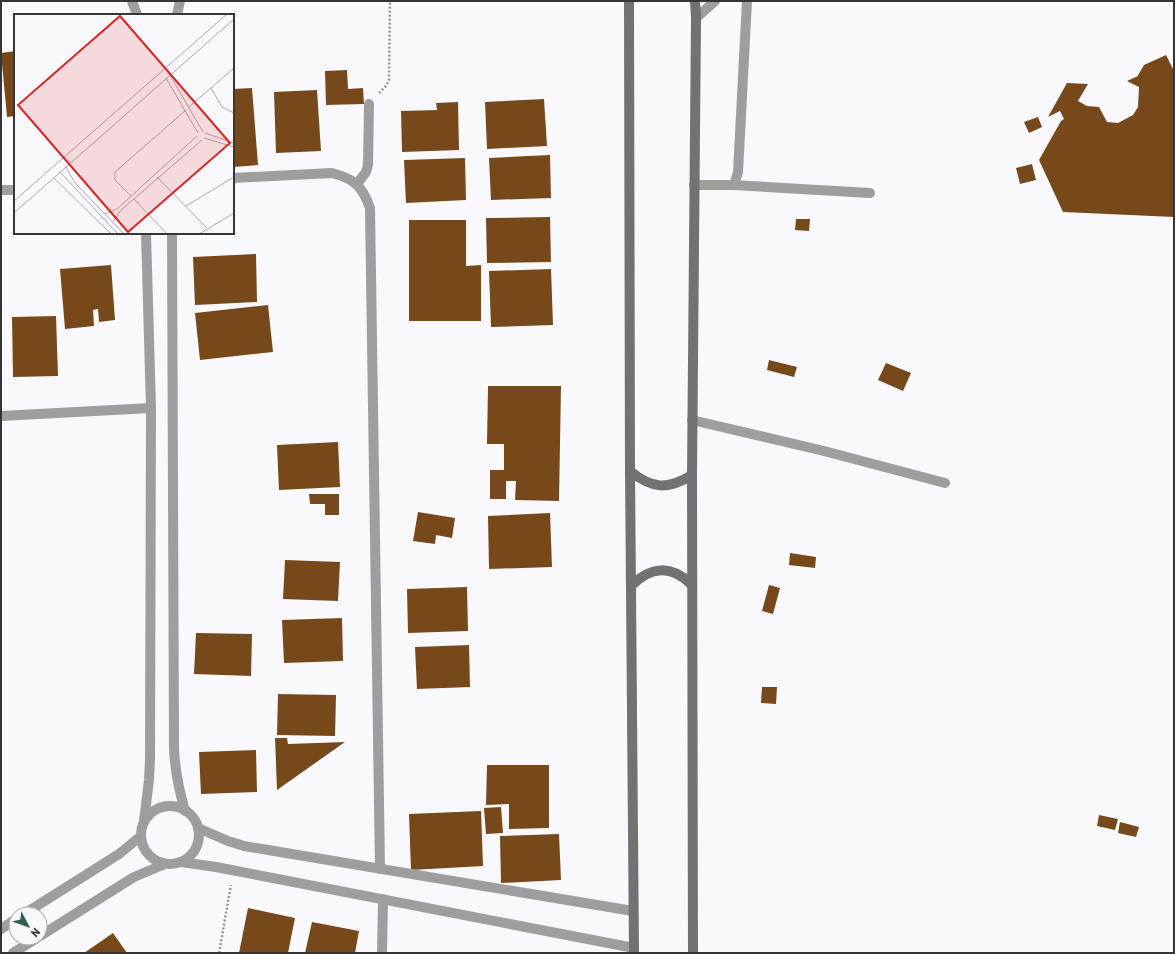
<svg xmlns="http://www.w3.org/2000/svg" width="1175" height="954" font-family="Barlow,sans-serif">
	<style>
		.building { fill: #77491a }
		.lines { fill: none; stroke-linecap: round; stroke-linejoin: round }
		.path { stroke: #959598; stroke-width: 2.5; stroke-dasharray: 2 2; stroke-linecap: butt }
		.lane { stroke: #9d9e9d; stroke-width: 10 }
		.street { stroke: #9d9e9d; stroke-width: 10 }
		.secondary { stroke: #717271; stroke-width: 10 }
		.inset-road { fill: none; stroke: #ababae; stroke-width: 1 }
		.view { fill: #d62828; fill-opacity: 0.15; stroke: #d62828; stroke-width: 2 }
		.inset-edge { fill: none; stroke: #353537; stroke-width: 2 }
	</style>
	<rect width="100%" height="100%" fill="#f9f9fd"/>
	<g class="building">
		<path d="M15 51V116L7 117 1 53Z"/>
		<path d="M1166 55 1174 71V217L1063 212 1039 160 1061 121 1064 119 1060 111 1048 117 1067 83 1088 84 1078 101 1087 106 1099 107 1107 122 1118 123 1133 115 1138 107 1139 87 1127 81 1138 76 1137 77 1144 65Z"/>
		<path d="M347 70 348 89 363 88 364 104 326 105 325 71Z"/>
		<path d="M252 88 258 165 233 167V89Z"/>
		<path d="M317 90 321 151 276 153 274 92Z"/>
		<path d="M544 99 547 146 487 149 485 102Z"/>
		<path d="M458 102 459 150 402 152 401 111 437 110 436 103Z"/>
		<path d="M1038 117 1042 127 1029 133 1024 122Z"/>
		<path d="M550 155 551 198 491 200 489 158Z"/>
		<path d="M465 158 466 200 406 203 404 160Z"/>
		<path d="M1032 164 1036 180 1020 184 1016 168Z"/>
		<path d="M550 217 551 262 487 263 486 218Z"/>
		<path d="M796 219H810L809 231 795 230Z"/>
		<path d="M409 220H466V266L481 265V321H409Z"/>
		<path d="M256 254 257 302 195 305 193 257Z"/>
		<path d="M111 265 115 320 99 322 98 309 93 310 94 326 65 329 60 269Z"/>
		<path d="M551 269 553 325 491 327 489 271Z"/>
		<path d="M268 305 273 352 200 360 195 313Z"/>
		<path d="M56 316 58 376 13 377 12 317Z"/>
		<path d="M769 360 797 367 794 377 767 370Z"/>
		<path d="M886 363 911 373 903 391 878 380Z"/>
		<path d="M488 386H561L559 501 515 500 516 481H506V499H490V470H504V444H487Z"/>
		<path d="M338 442 340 487 279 490 277 445Z"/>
		<path d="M309 494H339V515H325V504H310Z"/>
		<path d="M418 512 455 518 452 538 436 535 435 544 413 541Z"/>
		<path d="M550 513 552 567 489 569 488 516Z"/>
		<path d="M790 553 816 557 815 568 789 565Z"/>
		<path d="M285 560 340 562 338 601 283 599Z"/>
		<path d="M769 585 780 588 773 614 762 611Z"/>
		<path d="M467 587 468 631 408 633 407 589Z"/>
		<path d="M342 618 343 661 284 663 282 620Z"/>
		<path d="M196 633 252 634 251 676 194 674Z"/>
		<path d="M469 645 470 687 417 689 415 647Z"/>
		<path d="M762 687H777L776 704 761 703Z"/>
		<path d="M278 694 336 695 335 736 277 735Z"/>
		<path d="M275 738H287L288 744 345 742 277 790Z"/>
		<path d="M256 750 257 792 201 794 199 752Z"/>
		<path d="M487 765H549V828L509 829V804L486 805Z"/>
		<path d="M501 807 503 833 486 834 484 808Z"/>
		<path d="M481 811 483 866 411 870 409 814Z"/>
		<path d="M1099 815 1118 819 1115 830 1097 826Z"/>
		<path d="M1120 822 1139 827 1136 837 1118 833Z"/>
		<path d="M559 834 561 880 501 883 500 836Z"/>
		<path d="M248 908 295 918 288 953H239Z"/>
		<path d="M312 922 359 931 355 953H305Z"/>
		<path d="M113 933 127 953H84Z"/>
	</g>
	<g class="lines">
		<g class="path">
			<path d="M379 93 386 86 389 80 390 1"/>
			<path d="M219 953 231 885"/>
		</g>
		<g class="lane">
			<path d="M696 18 715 1"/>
			<path d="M357 184 366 172 368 165 369 104"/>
			<path d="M694 185H734L738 172 747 1"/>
			<path d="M734 185 870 193"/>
			<path d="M692 420 824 451 945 483"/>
		</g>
		<g class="street">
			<path d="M132 1 137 15"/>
			<path d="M177 15 180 1"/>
			<path d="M233 178 332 173C355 179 362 186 370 208L380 869"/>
			<path d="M1 190H15"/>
			<path d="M172 233 174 749C175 771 179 790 185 811"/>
			<path d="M1 416 151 408"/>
			<circle cx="170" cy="835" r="29"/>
			<path d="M144 821 149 780 150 759 151 408 146 233"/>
			<path d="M198 828 228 841 244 846 633 911"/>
			<path d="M181 862 216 867 634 948"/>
			<path d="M24 914 119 854 141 836"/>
			<path d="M1 929 16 919"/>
			<path d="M40 936 134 877 165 864"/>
			<path d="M13 953 37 938"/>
			<path d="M382 953 383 899"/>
		</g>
		<g class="secondary">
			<path d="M629 1 630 471 634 953"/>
			<path d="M630 471C652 489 668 490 692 475"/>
			<path d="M631 586C651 566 671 565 691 584"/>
			<path d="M693 953 692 475 696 18 695 1"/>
		</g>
	</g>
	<g transform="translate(14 14)">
		<rect width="220" height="220" fill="#f9f9fd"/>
		<path class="inset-road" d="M156 61 189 118M152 64 184 119M197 74 208 93 220 99M175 93 220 54M191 119 220 129M190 124 220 133M52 153 61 169 110 220M46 158 104 220M143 163 193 214M40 164 97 220M117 182 101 166V158L172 96M120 185 153 220M0 187 213 0M172 192 220 163M0 199 220 5M91 200 103 195 183 122M99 208 106 197 188 126M185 220 220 199"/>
		<path class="view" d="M106 2 216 129 114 218 4 91Z"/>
		<rect width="220" height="220" class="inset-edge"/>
	</g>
	<rect width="1175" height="954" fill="none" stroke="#353537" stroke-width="4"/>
	<g transform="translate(28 926) rotate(131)"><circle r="19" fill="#f9f9fd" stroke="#ababae"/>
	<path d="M0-3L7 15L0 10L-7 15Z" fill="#2d6247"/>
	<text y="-6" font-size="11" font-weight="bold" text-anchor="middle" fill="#353537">N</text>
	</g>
</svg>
